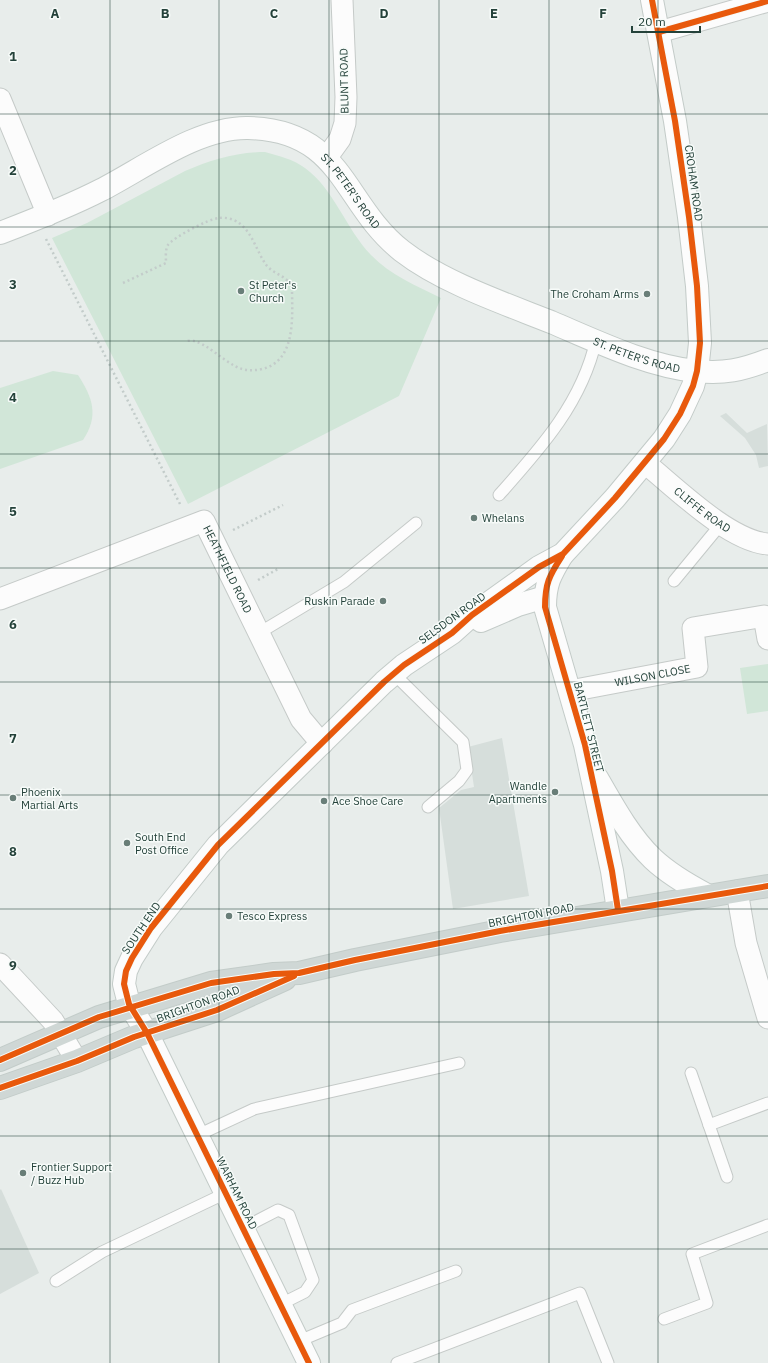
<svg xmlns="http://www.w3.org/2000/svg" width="768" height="1363" font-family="'IBM Plex Sans',sans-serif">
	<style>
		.built { fill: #d6dedb }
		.green { fill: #d1e6d8 }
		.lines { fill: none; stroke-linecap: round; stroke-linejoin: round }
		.lane-casing { stroke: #c5cac8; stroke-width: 13 }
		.street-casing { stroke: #c5cac8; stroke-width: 23 }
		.secondary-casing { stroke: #c3cbc8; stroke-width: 24 }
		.primary-casing { stroke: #c3ccc9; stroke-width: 24 }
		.path { stroke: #c3ccca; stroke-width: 2.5; stroke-dasharray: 2 3; stroke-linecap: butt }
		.lane { stroke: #fcfcfc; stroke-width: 11 }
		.street { stroke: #fcfcfc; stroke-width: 21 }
		.secondary { stroke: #fcfcfc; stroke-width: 22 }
		.primary { stroke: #cfd7d5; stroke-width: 22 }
		.cycleway-casing { stroke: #f7fbf9; stroke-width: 8 }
		.cycleway { stroke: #e8590c; stroke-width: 6 }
		.grid { fill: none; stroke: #24423a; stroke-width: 1; stroke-opacity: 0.55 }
		.poi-dot { fill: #697e78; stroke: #f7fbf9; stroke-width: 1.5 }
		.labels { text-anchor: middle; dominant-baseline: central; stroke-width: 3; stroke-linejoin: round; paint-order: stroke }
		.street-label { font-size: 11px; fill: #24423a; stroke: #f7fbf9 }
		.poi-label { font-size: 11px; fill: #24423a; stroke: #f7fbf9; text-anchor: start }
		.grid-label { font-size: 13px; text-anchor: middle; font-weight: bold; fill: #24423a; stroke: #f7fbf9; stroke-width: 3; stroke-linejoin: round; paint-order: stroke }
	</style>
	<rect width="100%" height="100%" fill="#e8edeb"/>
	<g class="built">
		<path d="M726 413 747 433 767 424 768 466 759 468 756 455 745 438 720 416Z"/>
		<path d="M502 738 529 896 453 909 439 808 461 790 474 787 468 747Z"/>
		<path d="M1 1189 39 1273 0 1294V1190Z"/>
	</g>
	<g class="green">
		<path d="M265 152C279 156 293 159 305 168 334 189 346 229 371 255 390 275 417 286 441 298L399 396 188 504 52 238 87 223 185 171C211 160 236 152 265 152Z"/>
		<path d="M53 371 78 375C93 398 99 416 83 440L0 469V388Z"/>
		<path d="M768 664V711L747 714 740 668Z"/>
	</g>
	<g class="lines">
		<g class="lane-casing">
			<g id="lane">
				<path d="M499 495C540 449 582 403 596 340"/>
				<path d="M674 581 721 524"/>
				<path d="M259 633 344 582 416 523"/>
				<path d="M394 674 463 742 467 770 459 781 428 807"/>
				<path d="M691 1073 727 1177"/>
				<path d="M709 1125 768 1103"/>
				<path d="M198 1135 254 1109 459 1063"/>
				<path d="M243 1228 278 1210 289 1215 313 1280 305 1292 281 1304"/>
				<path d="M56 1281 102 1252 226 1193"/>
				<path d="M664 1319 707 1303 692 1254 768 1225"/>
				<path d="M299 1341 342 1323 352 1310 456 1271"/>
				<path d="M397 1363 580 1293 608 1363"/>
			</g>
		</g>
		<g class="street-casing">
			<g id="street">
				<path d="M659 32 768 1"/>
				<path d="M0 99 48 215"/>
				<path d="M327 157 340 139 345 123 346 97 342 0"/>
				<path id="s1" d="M645 463C676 488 729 541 768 544"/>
				<path id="s2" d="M0 599 204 521 301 719 322 744"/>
				<path id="s3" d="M570 691 697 667 693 628 764 616 768 639"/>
				<path d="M737 891 746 943 768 1018"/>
				<path d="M0 964 53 1021 77 1061"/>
			</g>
		</g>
		<g class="secondary-casing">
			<g id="secondary">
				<path id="s4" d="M0 233C34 220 68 207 101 190 144 168 198 127 248 128 344 130 342 204 402 251 442 282 503 303 551 322 596 341 647 366 696 371 724 374 742 370 768 360"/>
				<path d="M562 555C550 575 545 584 545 607L585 745 612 871 618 910"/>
				<path d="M481 621 518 605 545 597"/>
				<path d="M597 778C613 806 630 837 653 859 669 874 688 885 707 895"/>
				<path d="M309 1363 147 1033 129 1004 124 984 126 971 132 958 151 928 218 845 384 682 404 665 452 633 472 615 539 567 563 554 615 498 664 439 680 414 693 386 697 371 700 343 697 286 689 217 675 121 652 0"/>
			</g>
		</g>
		<g class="primary-casing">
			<g id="primary">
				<path d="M0 1060 99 1017 211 983 274 974 299 973 355 960 500 931 768 886"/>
				<path d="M0 1088 77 1061 134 1037 217 1010 285 979"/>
			</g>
		</g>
		<g class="path">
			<path d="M46 239 181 506"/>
			<path d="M123 283 166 263C166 257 165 250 168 245 174 237 208 219 219 218 225 217 234 219 239 223 253 233 257 253 267 266 275 275 288 276 292 288 292 315 297 361 262 369 253 371 244 371 235 366 223 360 209 346 197 342 193 340 188 341 185 341"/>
			<path d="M233 530 283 505"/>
			<path d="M258 580 278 569"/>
		</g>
		<use href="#lane" class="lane"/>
		<use href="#street" class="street"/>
		<use href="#secondary" class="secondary"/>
		<use href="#primary" class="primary"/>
		<g class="cycleway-casing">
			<g id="cycleway">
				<path d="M659 32 768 1"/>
				<path d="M562 556C549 576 545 584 545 607L585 745 612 871 618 910"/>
				<path d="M0 1060 99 1017 211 983 274 974 299 973 355 960 500 931 768 886"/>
				<path d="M0 1088 77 1061 134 1037 217 1010 294 976"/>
				<path d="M309 1363 147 1033 129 1004 124 984 126 971 132 958 151 928 218 845 384 682 404 665 452 633 472 615 539 567 563 554 615 498 664 439 680 414 693 386 697 371 700 343 697 286 689 217 675 121 652 0"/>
			</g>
		</g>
		<use href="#cycleway" class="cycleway"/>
	</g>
	<path class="grid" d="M110 0V1363M219 0V1363M329 0V1363M439 0V1363M549 0V1363M658 0V1363M0 114H768M0 227H768M0 341H768M0 454H768M0 568H768M0 682H768M0 795H768M0 909H768M0 1022H768M0 1136H768M0 1249H768"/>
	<g class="poi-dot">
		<circle cx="241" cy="291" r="4"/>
		<circle cx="647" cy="294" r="4"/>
		<circle cx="474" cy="518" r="4"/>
		<circle cx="383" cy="601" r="4"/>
		<circle cx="555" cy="792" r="4"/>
		<circle cx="13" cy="798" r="4"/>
		<circle cx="324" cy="801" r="4"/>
		<circle cx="127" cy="843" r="4"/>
		<circle cx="229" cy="916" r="4"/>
		<circle cx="23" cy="1173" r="4"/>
	</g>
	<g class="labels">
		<g class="street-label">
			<text transform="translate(344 81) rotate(-91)">BLUNT ROAD</text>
			<text transform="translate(694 183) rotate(82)">CROHAM ROAD</text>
			<text stroke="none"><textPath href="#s4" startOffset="398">ST. PETER'S ROAD</textPath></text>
			<text stroke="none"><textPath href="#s4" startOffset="735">ST. PETER'S ROAD</textPath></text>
			<text stroke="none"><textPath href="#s1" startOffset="74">CLIFFE ROAD</textPath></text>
			<text stroke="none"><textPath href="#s2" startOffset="272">HEATHFIELD ROAD</textPath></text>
			<text transform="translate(452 618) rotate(-36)">SELSDON ROAD</text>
			<text stroke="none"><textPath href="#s3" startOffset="84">WILSON CLOSE</textPath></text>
			<text transform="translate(589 727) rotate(76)">BARTLETT STREET</text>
			<text transform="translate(531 915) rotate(-11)">BRIGHTON ROAD</text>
			<text transform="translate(141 928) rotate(-56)">SOUTH END</text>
			<text transform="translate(198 1004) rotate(-20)">BRIGHTON ROAD</text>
			<text transform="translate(237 1193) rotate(64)">WARHAM ROAD</text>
		</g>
		<g class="poi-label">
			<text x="249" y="285">St Peter's<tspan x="249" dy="13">Church</tspan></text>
			<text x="639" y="294" text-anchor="end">The Croham Arms</text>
			<text x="482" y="518">Whelans</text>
			<text x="375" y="601" text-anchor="end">Ruskin Parade</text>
			<text x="547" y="786" text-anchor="end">Wandle<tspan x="547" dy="13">Apartments</tspan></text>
			<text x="21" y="792">Phoenix<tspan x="21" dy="13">Martial Arts</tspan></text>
			<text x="332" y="801">Ace Shoe Care</text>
			<text x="135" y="837">South End<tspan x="135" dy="13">Post Office</tspan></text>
			<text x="237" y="916">Tesco Express</text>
			<text x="31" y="1167">Frontier Support<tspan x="31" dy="13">/ Buzz Hub</tspan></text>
		</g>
	</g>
	<g class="grid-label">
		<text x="55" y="18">A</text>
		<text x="165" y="18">B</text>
		<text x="274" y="18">C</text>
		<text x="384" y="18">D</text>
		<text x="494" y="18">E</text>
		<text x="603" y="18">F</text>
		<text x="13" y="61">1</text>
		<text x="13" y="175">2</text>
		<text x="13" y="289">3</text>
		<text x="13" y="402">4</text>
		<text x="13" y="516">5</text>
		<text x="13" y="629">6</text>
		<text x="13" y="743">7</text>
		<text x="13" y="856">8</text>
		<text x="13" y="970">9</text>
	</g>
	<path d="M632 26v6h68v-6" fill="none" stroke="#24423a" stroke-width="2"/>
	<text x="638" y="26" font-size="12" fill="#24423a" stroke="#f7fbf9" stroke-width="3" paint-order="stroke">20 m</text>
</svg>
